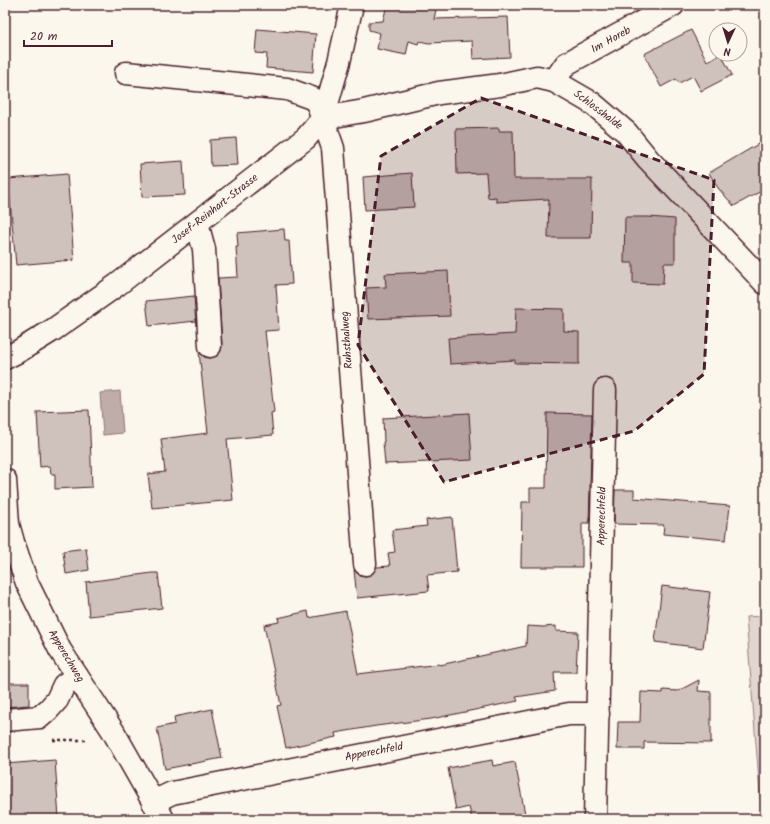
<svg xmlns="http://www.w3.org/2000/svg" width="770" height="824" font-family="Kalam,sans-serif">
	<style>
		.green { fill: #e2d7d0; stroke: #967b7e }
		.water { fill: #bfadaa; stroke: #907477 }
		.building { fill: #cfc2bc; stroke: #4a1f2b }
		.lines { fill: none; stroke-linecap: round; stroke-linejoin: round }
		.minor-casing { stroke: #4a1f2b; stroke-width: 25 }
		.path { stroke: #4a1f2b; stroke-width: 2.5; stroke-dasharray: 3 3; stroke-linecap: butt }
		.minor { stroke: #fbf7ec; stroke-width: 22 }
		.marked { fill: #4a1f2b; fill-opacity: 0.2; stroke: #4a1f2b; stroke-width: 3; stroke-dasharray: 8 5; stroke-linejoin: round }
		.labels { text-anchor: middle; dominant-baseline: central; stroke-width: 3; stroke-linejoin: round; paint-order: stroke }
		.street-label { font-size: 11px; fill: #4a1f2b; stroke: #fbf7ec }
	</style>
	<rect width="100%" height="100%" fill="#fbf7ec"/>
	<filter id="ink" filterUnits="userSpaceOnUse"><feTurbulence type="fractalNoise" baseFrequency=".025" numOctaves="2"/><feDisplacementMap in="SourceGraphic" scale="8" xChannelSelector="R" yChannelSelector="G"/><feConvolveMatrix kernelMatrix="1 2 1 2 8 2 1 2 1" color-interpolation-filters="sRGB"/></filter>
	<g filter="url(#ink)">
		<path class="green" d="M765 616V819H762L746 617Z"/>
		<path class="water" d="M120 391 123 433 103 435 100 393Z"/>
		<g class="building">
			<path d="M387 5H437L434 19 508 17 510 57 473 59 472 41 429 43 419 41 418 44 409 41 406 55 377 49 380 33 369 30V22L383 21Z"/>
			<path d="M257 29 316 34 313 72 266 68 267 54 255 53Z"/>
			<path d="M691 30 707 61 721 54 732 75 701 91 693 76 679 83 676 79 661 87 644 54Z"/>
			<path d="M499 128V131H513L514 179H592L591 238H548L549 199 496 202V197L488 198 486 173 457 174 456 129Z"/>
			<path d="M236 138 238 165 211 166 210 140Z"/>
			<path d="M765 140V189L734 206 718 188 709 173Z"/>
			<path d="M183 161 185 195 142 197 140 164Z"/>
			<path d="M412 173 414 207 365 210 363 177Z"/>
			<path d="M67 174 74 260 16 265 8 179Z"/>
			<path d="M625 217H648L675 219V263H664L663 284 633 283V263H624Z"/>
			<path d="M284 229 285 241H289L292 284 276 285 279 330 265 331 274 412 271 413 273 435 227 439 233 500 152 508 148 474 165 472 161 439 208 433 199 352 204 357 210 358 217 356 221 351 222 345 218 278 238 277 236 247H238L237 233Z"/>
			<path d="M448 271 450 316 368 319 366 288 386 287 385 274Z"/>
			<path d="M194 296 196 326V321L149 326 146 301Z"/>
			<path d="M516 308 564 309V331L579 332V364L515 363V360L450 364 448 338 515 334Z"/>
			<path d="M89 410 92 487 55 489V474H51L50 466 40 467 37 412Z"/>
			<path d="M469 413 472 460 385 464 383 442H384L383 418Z"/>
			<path d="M547 413 592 414 589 523H582V567H521L522 502H530V488H546Z"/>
			<path d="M615 490H634V498L730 506 726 540 663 534 664 525 614 524Z"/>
			<path d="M452 517 457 572 427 575 429 591 357 598 354 570 359 575 366 576 372 574 377 567 390 566 388 553 395 552 392 530 427 526 426 520Z"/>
			<path d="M86 548 89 570 66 574 63 551Z"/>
			<path d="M152 573H158L162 608 89 616 86 582Z"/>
			<path d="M662 586 710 592 703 648 655 642Z"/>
			<path d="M308 611 309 618 346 611 358 674 440 664V665L526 646 527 626 543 627 556 626V631L578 632 576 672H554L555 691 516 697 518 701 431 719 376 726 335 733 336 737 286 748 277 706 281 705 264 625 279 622 278 618Z"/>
			<path d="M699 680 698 691 711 692V743L644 742V749H617L618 722H640L641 692 663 693V690L678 691Z"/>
			<path d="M5 683H29V705L5 707Z"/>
			<path d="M212 709 222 758 165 769 157 728 175 724 174 717Z"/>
			<path d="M55 760 59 819H5V764Z"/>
			<path d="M492 760 493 766 515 762 525 814 498 819H472L469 807 456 810 448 768Z"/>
		</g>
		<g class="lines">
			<g class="minor-casing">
				<g id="minor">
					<path d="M126 73 287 89 314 99 318 105 333 148 365 564"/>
					<path d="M554 81 566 64 673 5"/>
					<path d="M323 118 364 111 439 93 500 85 537 77 554 81 592 103 626 132 648 159 765 283"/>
					<path d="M197 223 204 249 210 346"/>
					<path d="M5 358 19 351 53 330 117 285 306 138 323 118 339 62 352 5"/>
					<path d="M5 480 8 524 13 542 27 583 60 650 113 731 163 819"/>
					<path d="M5 720 40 717 48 710 57 700 64 685 77 676"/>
					<path d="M153 802 172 793 569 714H598"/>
					<path d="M595 819 605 390"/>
				</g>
			</g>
			<path class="path" d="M53 740H86"/>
			<use href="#minor" class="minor"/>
		</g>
	</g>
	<path class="marked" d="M481 98 714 180 704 374 634 431 444 482 358 345 381 156Z"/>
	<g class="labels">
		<g class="street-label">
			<text transform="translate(611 40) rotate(-29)">Im Horeb</text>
			<text transform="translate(598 110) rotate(37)">Schlosshalde</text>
			<text transform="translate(215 209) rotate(-38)">Josef-Reinhart-Strasse</text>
			<text transform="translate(347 340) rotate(-94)">Ruhsthalweg</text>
			<text transform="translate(602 516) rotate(-89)">Apperechfeld</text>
			<text transform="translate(66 656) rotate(59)">Apperechweg</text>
			<text transform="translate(374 752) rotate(-11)">Apperechfeld</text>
		</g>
	</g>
	<rect width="770" height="824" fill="none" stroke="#fbf7ec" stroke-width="20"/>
	<rect x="10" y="10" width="750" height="804" fill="none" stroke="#4a1f2b" stroke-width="1.5" filter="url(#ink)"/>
	<g transform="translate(728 42) rotate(184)"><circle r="19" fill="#fbf7ec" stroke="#b4a19f"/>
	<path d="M0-3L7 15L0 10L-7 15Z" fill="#4a1f2b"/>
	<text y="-6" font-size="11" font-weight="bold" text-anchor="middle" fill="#4a1f2b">N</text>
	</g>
	<path d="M24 40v6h88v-6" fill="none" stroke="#4a1f2b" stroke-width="2"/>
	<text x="30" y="40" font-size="12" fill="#4a1f2b" stroke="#fbf7ec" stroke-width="3" paint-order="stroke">20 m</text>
</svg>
